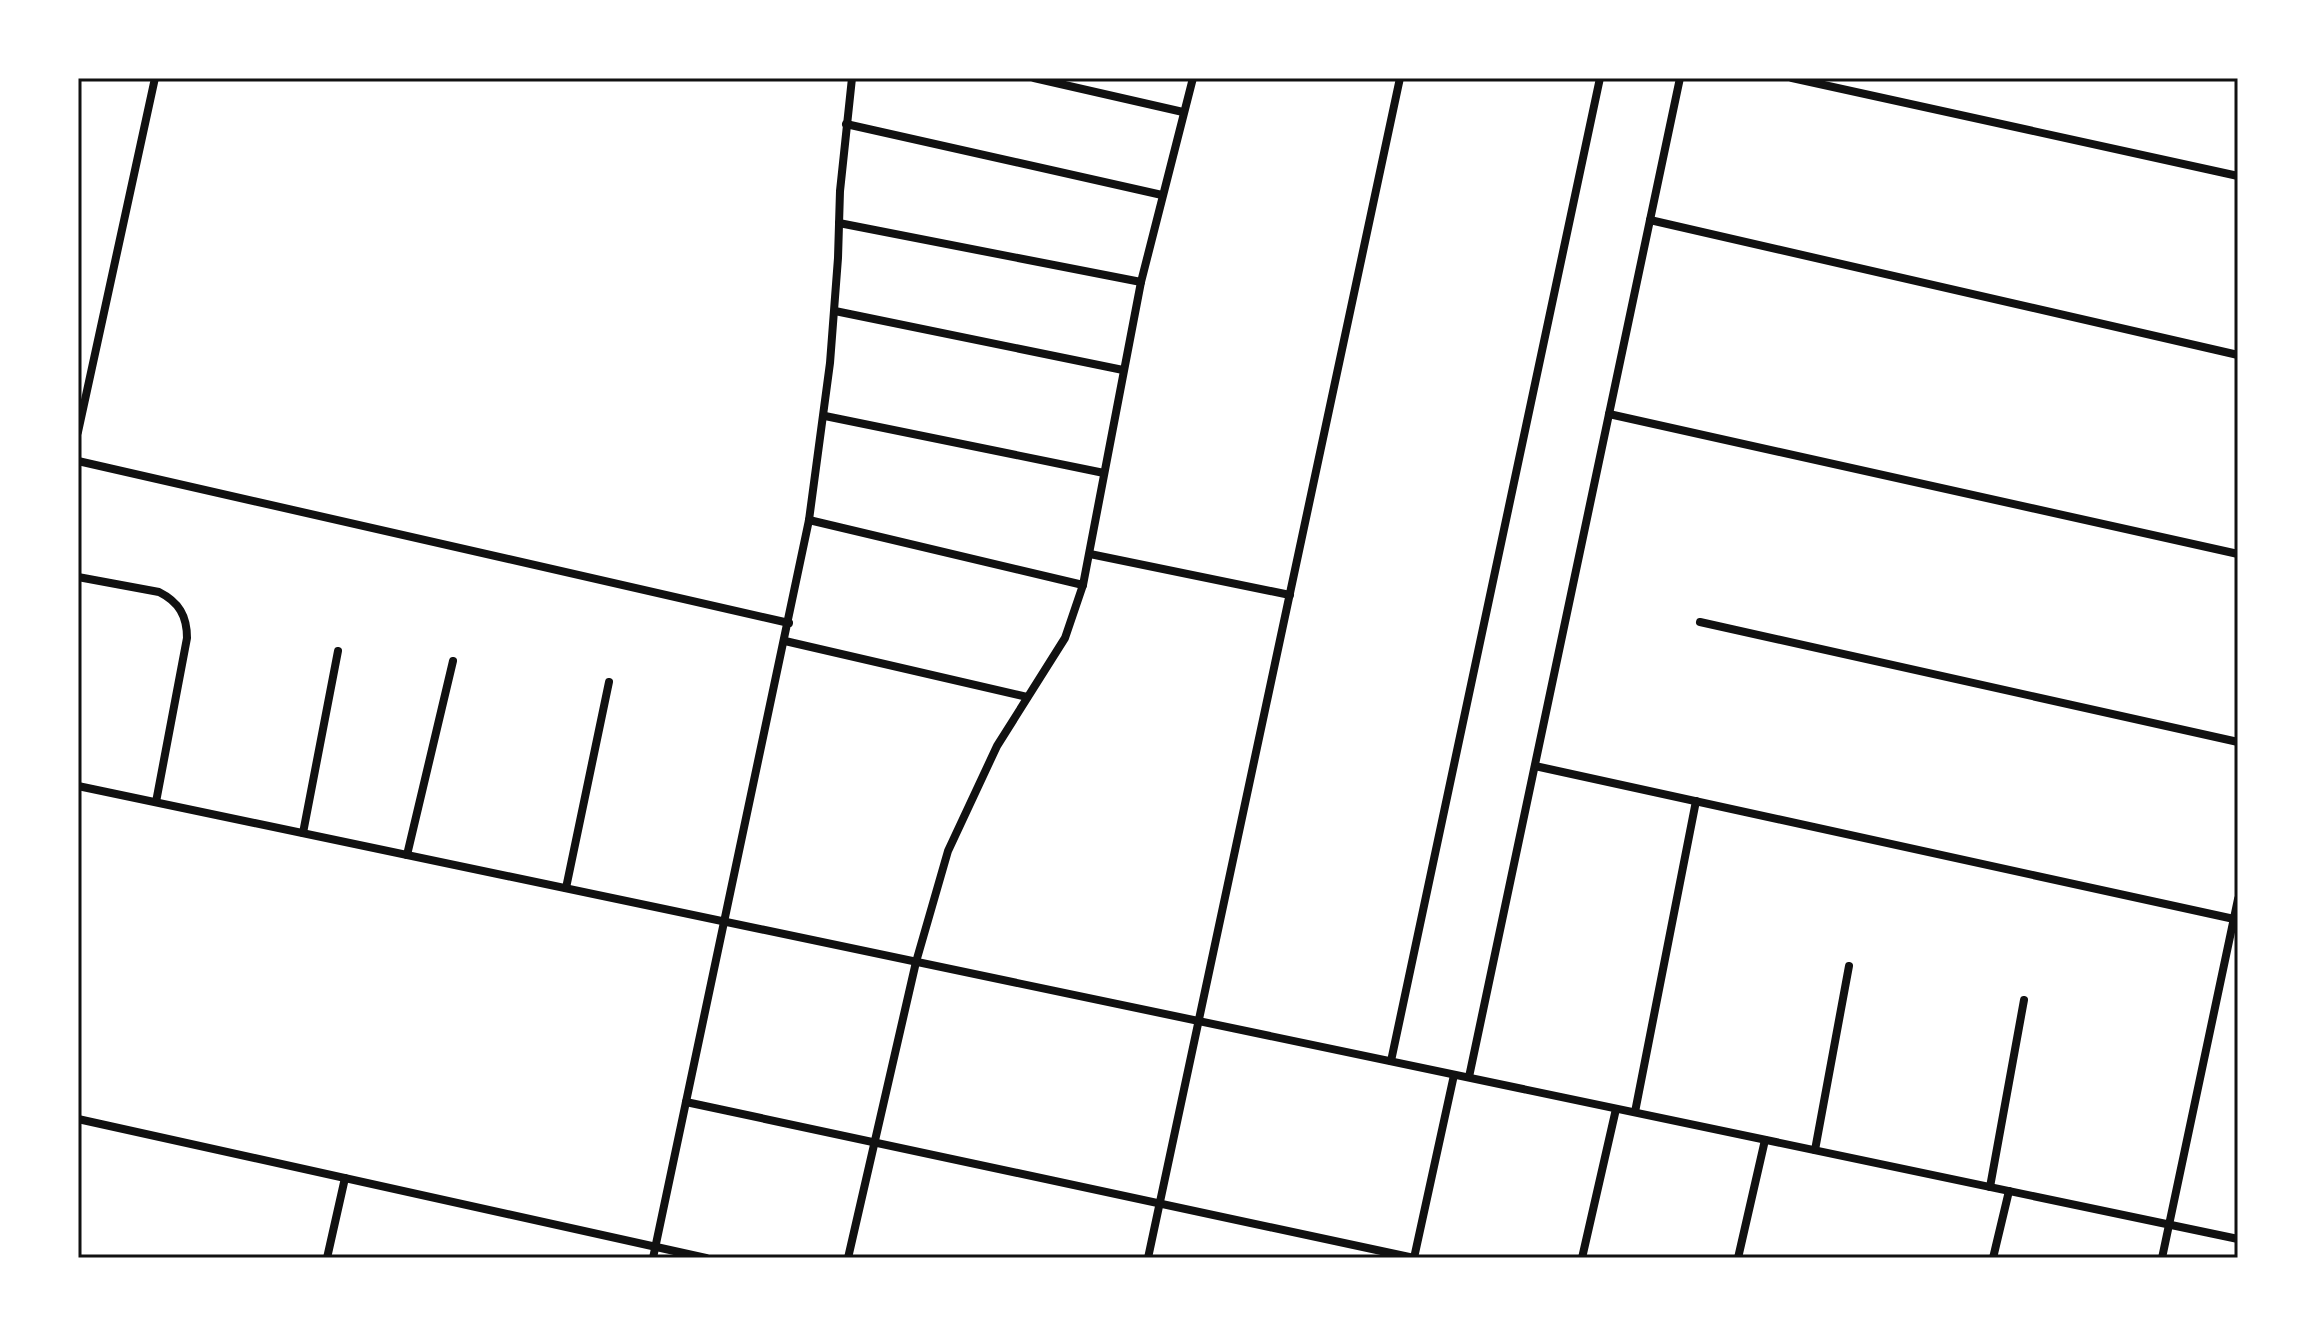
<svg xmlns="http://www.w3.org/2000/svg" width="2316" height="1336" font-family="Manrope,sans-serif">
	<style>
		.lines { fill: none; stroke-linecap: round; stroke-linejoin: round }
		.minor { stroke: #111; stroke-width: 8 }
		.neatline { fill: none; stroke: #111; stroke-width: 3 }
	</style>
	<rect width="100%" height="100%" fill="#fff"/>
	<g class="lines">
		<g class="minor">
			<path d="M1034 78 1183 112"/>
			<path d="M1792 78 2238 176"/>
			<path d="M846 124 1162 195"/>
			<path d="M1650 220 2238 355"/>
			<path d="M839 223 1141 282"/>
			<path d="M835 311 1123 370"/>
			<path d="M1609 414 2238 554"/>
			<path d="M825 416 1104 473"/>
			<path d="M78 432 155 78"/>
			<path d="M78 461 789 623"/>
			<path d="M809 520 1083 585"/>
			<path d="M1090 554 1290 595"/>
			<path d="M78 577 159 592C179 602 187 616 187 638L156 802"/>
			<path d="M1700 622 2238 742"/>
			<path d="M785 641 1027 697"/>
			<path d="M1535 766 2234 919"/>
			<path d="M78 786 2238 1239"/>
			<path d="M303 833 338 651"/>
			<path d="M407 855 453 661"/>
			<path d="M566 888 609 682"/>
			<path d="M1391 1061 1600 78"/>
			<path d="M1469 1077 1680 78"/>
			<path d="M686 1102 1414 1258 1454 1075"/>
			<path d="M1635 1112 1696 801"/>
			<path d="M78 1119 706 1258"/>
			<path d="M1815 1150 1849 966"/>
			<path d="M1990 1187 2024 1000"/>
			<path d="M327 1258 345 1178"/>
			<path d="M653 1258 809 520 830 363 838 258 840 191 852 78"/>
			<path d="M848 1258 916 962 948 851 997 746 1065 638 1083 585 1141 282 1193 78"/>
			<path d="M1148 1258 1400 78"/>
			<path d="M1582 1258 1616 1109"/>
			<path d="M1738 1258 1765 1140"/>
			<path d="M1993 1258 2009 1191"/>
			<path d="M2162 1258 2238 899"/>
		</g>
	</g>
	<rect width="2316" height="1336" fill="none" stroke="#ffffff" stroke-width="160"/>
	<rect x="80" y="80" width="2156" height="1176" class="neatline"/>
</svg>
